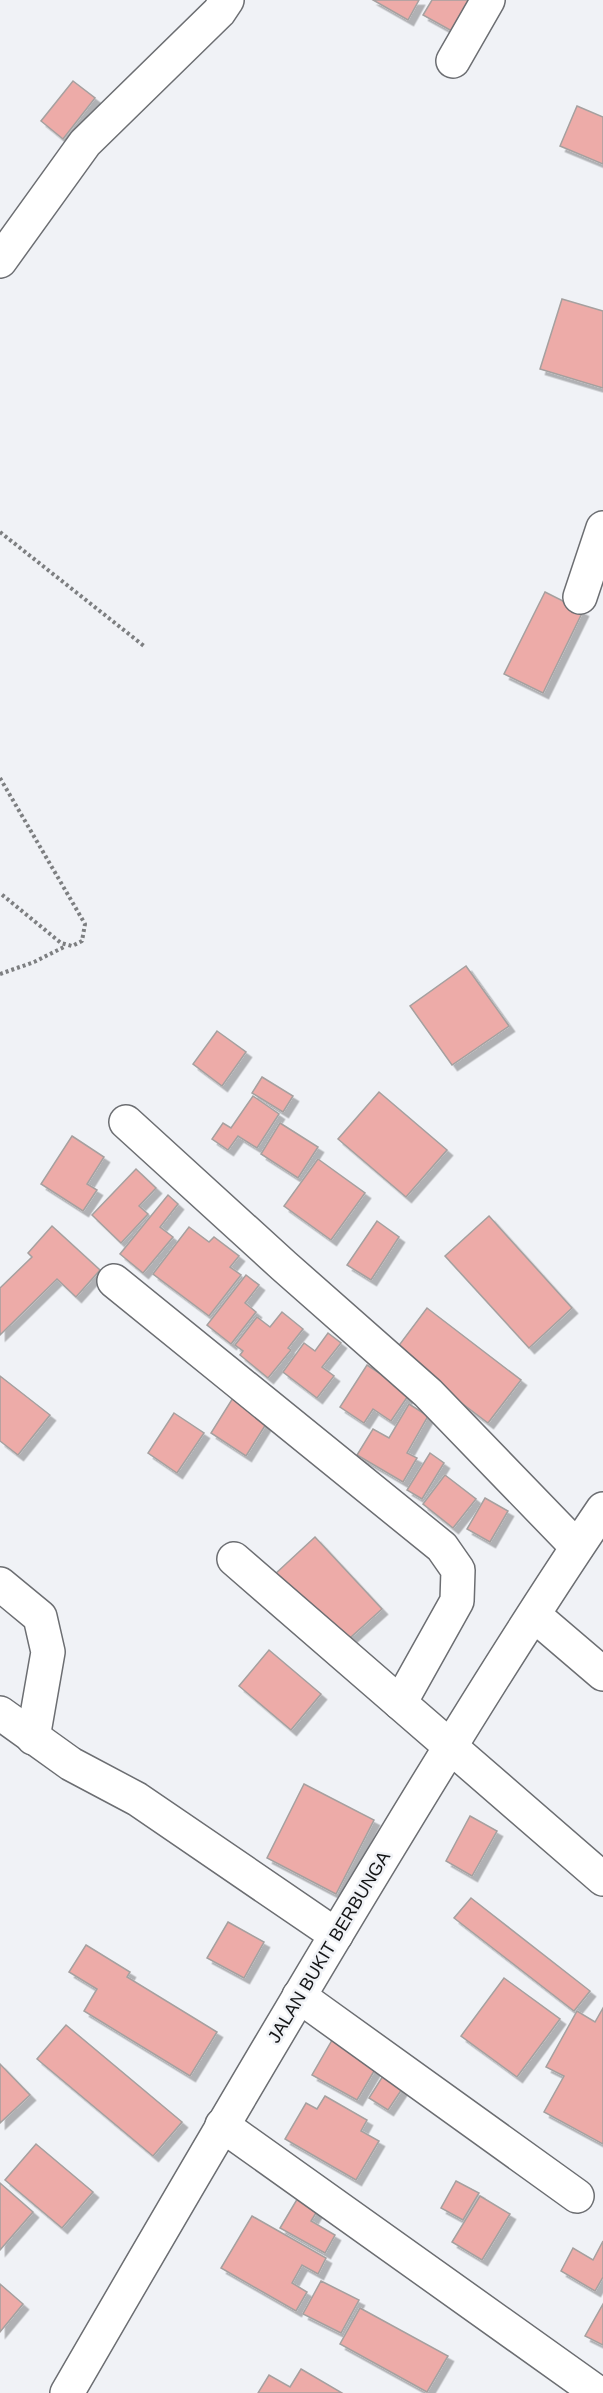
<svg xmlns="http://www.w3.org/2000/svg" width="603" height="2393" font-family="Helvetica,sans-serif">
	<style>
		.building { fill: #edaba8; stroke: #a5a09f; stroke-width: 1.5; filter: url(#shadow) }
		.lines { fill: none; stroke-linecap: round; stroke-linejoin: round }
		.minor-casing { stroke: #6c6e72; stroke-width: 36 }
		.major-casing { stroke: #6c6e72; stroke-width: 36 }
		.path { stroke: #7d7f81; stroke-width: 4; stroke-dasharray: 3 3; stroke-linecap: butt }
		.minor { stroke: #fff; stroke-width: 33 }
		.major { stroke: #fff; stroke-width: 33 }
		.labels { text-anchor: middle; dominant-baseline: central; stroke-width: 5; stroke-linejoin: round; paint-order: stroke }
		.street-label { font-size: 18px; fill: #141516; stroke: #f0f2f6 }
	</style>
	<defs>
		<filter id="shadow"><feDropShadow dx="5.5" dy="5.5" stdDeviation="0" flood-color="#0004"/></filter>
	</defs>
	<rect width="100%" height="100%" fill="#f0f2f6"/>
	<g class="building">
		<path d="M373 0H419L408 20Z"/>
		<path d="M432 0H478L459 35 423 15Z"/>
		<path d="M73 81 95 98 63 139 41 121Z"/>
		<path d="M577 106 603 117V164L560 146Z"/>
		<path d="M562 299 603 311V388L540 369Z"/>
		<path d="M545 592 583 611 543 693 504 674Z"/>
		<path d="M466 966 509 1026 452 1065 410 1006Z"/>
		<path d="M217 1031 246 1052 222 1086 193 1064Z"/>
		<path d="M262 1077 293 1096 283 1112 252 1093Z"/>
		<path d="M379 1092 447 1150 406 1197 338 1139Z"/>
		<path d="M253 1096 279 1114 257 1148 238 1136 228 1150 212 1139 223 1123 231 1128Z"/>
		<path d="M280 1123 318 1147 298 1178 261 1154Z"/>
		<path d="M72 1136 104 1157 87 1184 97 1190 83 1211 41 1184Z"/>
		<path d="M318 1159 365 1193 331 1240 284 1206Z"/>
		<path d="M136 1169 156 1188 139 1206 148 1214 121 1243 92 1215Z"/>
		<path d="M168 1195 178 1204 160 1227 173 1237 143 1273 120 1254Z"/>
		<path d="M489 1216 572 1308 529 1348 445 1256Z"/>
		<path d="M377 1221 399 1237 371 1280 347 1265Z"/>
		<path d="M52 1226 100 1270 76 1297 57 1279 0 1335V1288L32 1257 28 1253Z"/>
		<path d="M189 1227 209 1242 214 1237 239 1256 230 1267 241 1275 209 1316 153 1274Z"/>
		<path d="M246 1275 259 1285 245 1303 256 1312 231 1344 207 1325Z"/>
		<path d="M427 1308 521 1380 488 1423 394 1352Z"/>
		<path d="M282 1312 303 1329 288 1348 291 1350 268 1378 240 1355 243 1351 235 1345 257 1317 270 1327Z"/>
		<path d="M328 1333 341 1343 322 1367 334 1376 317 1398 283 1372 304 1343 315 1351Z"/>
		<path d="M367 1365 410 1393 391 1421 373 1409 364 1423 340 1407Z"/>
		<path d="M0 1376 50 1415 18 1455 0 1441Z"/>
		<path d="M236 1393 271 1416 246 1456 211 1433Z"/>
		<path d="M409 1404 428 1416 407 1453 417 1458 403 1482 357 1455 373 1429 389 1438Z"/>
		<path d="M174 1413 204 1433 177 1473 148 1453Z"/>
		<path d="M430 1453 444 1463 422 1499 407 1490Z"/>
		<path d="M445 1475 476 1499 453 1528 423 1504Z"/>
		<path d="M485 1498 508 1511 490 1542 467 1529Z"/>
		<path d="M315 1537 382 1609 341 1646 274 1575Z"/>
		<path d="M269 1650 321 1694 291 1730 239 1686Z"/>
		<path d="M304 1784 374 1820 336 1894 267 1858Z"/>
		<path d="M470 1816 497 1831 472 1876 446 1861Z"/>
		<path d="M471 1898 590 1991 574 2011 454 1918Z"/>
		<path d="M228 1922 264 1942 244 1978 207 1958Z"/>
		<path d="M86 1945 130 1972 127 1977 217 2032 190 2076 84 2011 97 1989 69 1972Z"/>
		<path d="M504 1978 560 2019 517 2077 461 2036Z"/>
		<path d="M603 2008V2144L544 2112 564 2076 546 2067 577 2011 595 2022Z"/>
		<path d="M66 2025 182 2122 153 2156 37 2059Z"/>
		<path d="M335 2035 380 2061 357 2100 312 2075Z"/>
		<path d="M0 2064 30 2095 0 2123Z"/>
		<path d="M388 2068 408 2080 388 2110 369 2098Z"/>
		<path d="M325 2096 367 2120 361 2131 379 2141 356 2180 285 2139 306 2103 317 2109Z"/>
		<path d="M36 2144 93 2192 62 2228 5 2180Z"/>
		<path d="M456 2181 479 2193 463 2220 441 2208Z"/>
		<path d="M0 2183 33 2212 0 2250Z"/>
		<path d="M302 2191 322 2203 311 2221 335 2235 325 2253 280 2228Z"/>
		<path d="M480 2196 510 2214 482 2260 452 2242Z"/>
		<path d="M252 2216 326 2258 318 2274 302 2265 292 2283 307 2292 296 2311 221 2268Z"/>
		<path d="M603 2241V2277L595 2291 561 2271 573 2248 593 2260Z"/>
		<path d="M321 2281 359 2300 341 2333 303 2314Z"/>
		<path d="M0 2284 23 2304 0 2332Z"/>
		<path d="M603 2304V2345L585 2336Z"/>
		<path d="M360 2308 448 2356 427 2392 340 2344Z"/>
		<path d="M301 2369 342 2393H258L269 2375 290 2387Z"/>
	</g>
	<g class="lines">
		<g class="minor-casing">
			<g id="minor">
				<path d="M453 61 488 0"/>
				<path d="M0 261 85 143 219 12 227 0"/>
				<path d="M580 597 603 528"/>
				<path d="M126 1122 284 1266 428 1393 577 1547"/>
				<path d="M114 1281 442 1547 458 1570 457 1601 400 1703 603 1879"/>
				<path d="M234 1559 400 1703"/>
				<path d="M0 1584 40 1617 48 1652 33 1738"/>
				<path d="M534 1615 603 1674"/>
				<path d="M0 1713 71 1764 137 1799 336 1935"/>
				<path d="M299 1996 577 2196"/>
				<path d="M222 2125 598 2393"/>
			</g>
		</g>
		<g class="major-casing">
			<path id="major" d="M67 2393C173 2210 279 2028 389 1847 458 1733 528 1619 603 1509"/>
		</g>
		<g class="path">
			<path d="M0 532 144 646"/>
			<path d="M0 778 85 924 82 941 72 946 61 943 0 893"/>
			<path d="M0 974 34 962 66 946"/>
		</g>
		<use href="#minor" class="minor"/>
		<use href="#major" class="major"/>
	</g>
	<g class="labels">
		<g class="street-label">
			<text transform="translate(329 1947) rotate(-59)">JALAN BUKIT BERBUNGA</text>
		</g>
	</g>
</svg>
